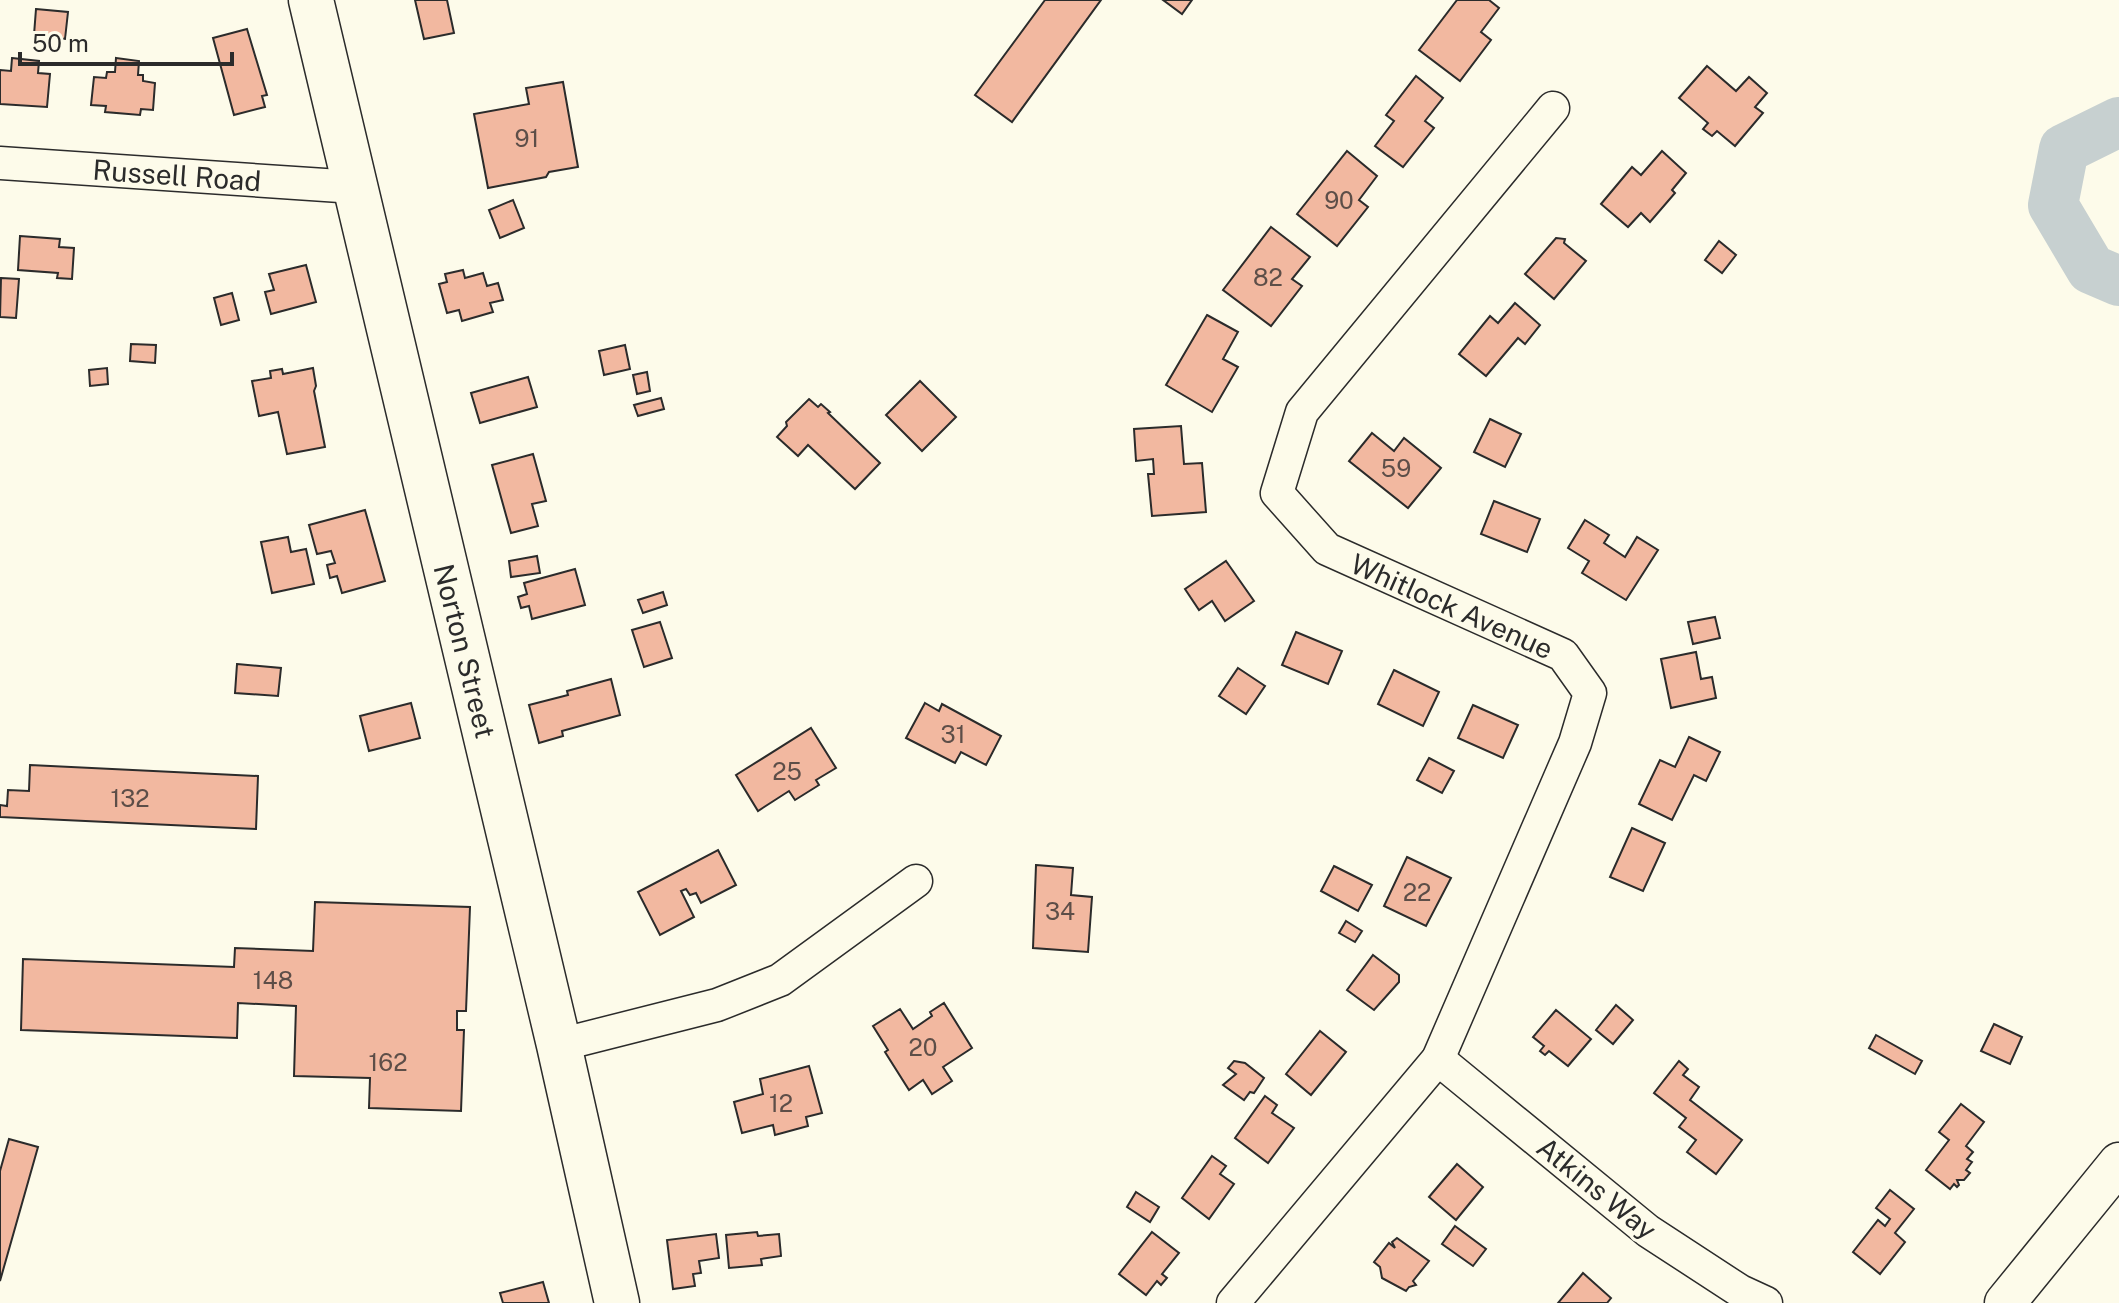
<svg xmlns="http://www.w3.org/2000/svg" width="2119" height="1303" font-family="'Public Sans',sans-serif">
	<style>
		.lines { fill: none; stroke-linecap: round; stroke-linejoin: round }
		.river { stroke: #c7d0d0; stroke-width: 50 }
		.building { fill: #f2b8a0; stroke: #2b2b2b; stroke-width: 2 }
		.minor-casing { stroke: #2b2b2b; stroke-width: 35 }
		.major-casing { stroke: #2b2b2b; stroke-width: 43 }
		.highway-casing { stroke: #2b2b2b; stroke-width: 47 }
		.minor { stroke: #fdfbea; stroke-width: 32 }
		.major { stroke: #fdfbea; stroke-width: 40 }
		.highway { stroke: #fdfbea; stroke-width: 44 }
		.labels { text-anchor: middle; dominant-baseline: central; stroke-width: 6; stroke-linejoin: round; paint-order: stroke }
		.number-label { font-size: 24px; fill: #5d4e48 }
		.street-label { font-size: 28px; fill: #2b2b2b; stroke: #fdfbea }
	</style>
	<rect width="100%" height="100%" fill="#fdfbea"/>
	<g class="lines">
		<path class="river" d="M2119 122 2064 149 2053 205 2091 269 2119 281"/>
	</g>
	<g class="building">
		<path d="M415 0H447L454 33 424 39Z"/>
		<path d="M1045 0H1101L1012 122 975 95Z"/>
		<path d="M1163 0H1192L1182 14Z"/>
		<path d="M1457 0H1489L1499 8 1481 32 1491 40 1460 81 1419 50Z"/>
		<path d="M36 9 68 12 65 39 34 35Z"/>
		<path d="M247 29 267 95 262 96 265 107 234 115 213 38Z"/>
		<path d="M12 58 39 61 38 73 50 74 47 107 0 104V70L11 71Z"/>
		<path d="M116 58 139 61 138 75H143V81L155 83 153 110 141 109 140 115 105 112 106 106 91 105 94 77 106 78 107 72H115Z"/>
		<path d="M1707 66 1736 91 1749 77 1767 93 1755 107 1763 113 1735 146 1717 131 1712 136 1703 129 1708 123 1679 98Z"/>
		<path d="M1416 76 1443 98 1425 121 1434 128 1403 167 1375 146 1394 121 1386 115Z"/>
		<path d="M563 82 578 167 549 172 546 177 488 188 474 114 529 104 526 88Z"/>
		<path d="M1347 151 1377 176 1359 200 1368 207 1337 246 1297 214Z"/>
		<path d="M1662 151 1686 173 1672 190 1675 193 1650 222 1641 213 1628 227 1601 204 1632 167 1641 175Z"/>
		<path d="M513 200 524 228 500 238 489 210Z"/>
		<path d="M1271 227 1310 257 1292 279 1302 286 1271 326 1223 290Z"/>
		<path d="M20 236 60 239 59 247 74 248 72 279 57 278 58 273 18 270Z"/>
		<path d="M1556 238 1565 239 1564 243 1586 261 1554 299 1525 274Z"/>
		<path d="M1719 241 1736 255 1722 273 1705 260Z"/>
		<path d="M306 265 316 302 271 314 265 292 274 290 269 274Z"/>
		<path d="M463 270 465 278 483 273 487 286 498 283 503 300 490 303 493 312 462 321 459 310 447 313 439 284 447 282 445 274Z"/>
		<path d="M1 278 19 279 16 318 0 317Z"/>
		<path d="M232 293 239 320 221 325 214 298Z"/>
		<path d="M1515 303 1540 325 1525 344 1518 338 1486 376 1459 354 1490 316 1498 323Z"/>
		<path d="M1207 315 1238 332 1223 359 1238 367 1212 412 1166 385Z"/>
		<path d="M131 344 156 345 155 363 130 361Z"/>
		<path d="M625 345 630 369 604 375 599 351Z"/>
		<path d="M107 368 108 384 90 386 89 370Z"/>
		<path d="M313 368 316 386 314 391 325 447 287 454 278 412 259 416 252 381 271 378 270 371 282 369 283 374Z"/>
		<path d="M647 372 650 391 637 394 633 375Z"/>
		<path d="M528 377 537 407 480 423 471 393Z"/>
		<path d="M920 381 956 417 922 451 886 415Z"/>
		<path d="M661 398 664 409 638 416 634 405Z"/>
		<path d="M809 399 818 407 821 404 830 412 828 413 880 463 855 489 808 445 798 456 777 437 787 426 786 422Z"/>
		<path d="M1490 419 1521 434 1505 467 1474 452Z"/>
		<path d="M1181 426 1184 464 1202 463 1206 512 1152 516 1148 474H1154L1153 459 1136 461 1134 429Z"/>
		<path d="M1372 433 1394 451 1404 438 1441 468 1408 508 1349 461Z"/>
		<path d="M533 454 546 501 532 504 538 526 511 533 492 465Z"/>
		<path d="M1494 501 1540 519 1527 552 1481 534Z"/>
		<path d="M365 510 385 581 342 593 337 576 330 578 327 565 335 563 331 551 317 554 309 525Z"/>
		<path d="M1585 520 1609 535 1604 543 1625 557 1637 537 1658 550 1626 600 1582 573 1589 561 1568 548Z"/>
		<path d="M288 537 291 552 306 549 314 584 272 593 261 542Z"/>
		<path d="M537 556 540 573 511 577 509 561Z"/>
		<path d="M1226 561 1254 601 1225 621 1212 601 1199 610 1185 589Z"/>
		<path d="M575 569 585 605 532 619 529 606 521 608 518 597 527 594 524 583Z"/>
		<path d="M663 592 667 605 643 613 638 600Z"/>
		<path d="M1715 617 1720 638 1693 644 1688 622Z"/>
		<path d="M660 622 672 658 644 667 632 630Z"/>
		<path d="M1296 632 1342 651 1328 684 1282 665Z"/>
		<path d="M1696 652 1701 679 1712 677 1716 698 1671 708 1661 659Z"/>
		<path d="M237 664 281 668 278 696 235 693Z"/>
		<path d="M1238 668 1265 686 1246 714 1219 696Z"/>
		<path d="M1394 670 1439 692 1423 726 1378 704Z"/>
		<path d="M611 679 620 715 562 731 563 736 539 743 529 705 568 695 567 691Z"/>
		<path d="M411 703 420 738 369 751 360 716Z"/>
		<path d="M925 703 939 711 942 704 1001 736 986 765 961 752 955 763 906 738Z"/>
		<path d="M1473 705 1518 725 1503 758 1458 738Z"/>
		<path d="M811 728 836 768 816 780 819 785 795 800 789 791 758 811 736 775Z"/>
		<path d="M1689 737 1720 752 1706 781 1694 775 1672 820 1639 804 1660 760 1675 767Z"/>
		<path d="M1429 758 1454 771 1442 793 1417 780Z"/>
		<path d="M30 765 258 776 256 829 0 817V805L7 806 8 790 29 791Z"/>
		<path d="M1632 828 1665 843 1643 891 1610 877Z"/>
		<path d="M718 850 736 885 701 903 696 893 690 895 686 889 681 891 694 917 660 935 638 892Z"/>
		<path d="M1407 857 1451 878 1426 926 1384 906Z"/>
		<path d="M1036 865 1073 868 1071 895 1092 897 1088 952 1033 948Z"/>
		<path d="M1334 866 1372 885 1358 911 1321 891Z"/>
		<path d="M315 902 470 907 466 1011H457V1030H464L461 1111 369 1108 370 1078 294 1076 296 1006 238 1003 237 1038 21 1030 23 959 234 967 235 948 313 951Z"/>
		<path d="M1346 921 1362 931 1355 942 1339 933Z"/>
		<path d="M1373 955 1399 975V982L1374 1010 1347 990Z"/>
		<path d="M944 1003 972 1048 943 1067 952 1081 932 1094 923 1080 909 1090 885 1052 888 1050 873 1026 900 1009 913 1029 932 1016 930 1012Z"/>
		<path d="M1616 1005 1633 1020 1613 1044 1596 1030Z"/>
		<path d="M1556 1010 1591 1039 1568 1066 1549 1051 1545 1055 1540 1051 1544 1046 1533 1037Z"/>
		<path d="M1994 1024 2022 1037 2010 1064 1981 1051Z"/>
		<path d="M1320 1031 1346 1052 1311 1095 1286 1074Z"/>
		<path d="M1876 1035 1922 1061 1915 1074 1869 1048Z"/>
		<path d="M1234 1061 1245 1063 1264 1078 1254 1093 1250 1092 1244 1100 1223 1085 1236 1074 1228 1068Z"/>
		<path d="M1679 1061 1688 1069 1683 1075 1699 1087 1690 1100 1742 1140 1716 1174 1687 1152 1696 1140 1679 1127 1686 1118 1654 1093Z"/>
		<path d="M809 1066 822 1113 806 1117 808 1126 775 1135 773 1125 742 1133 734 1102 763 1094 760 1079Z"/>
		<path d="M1265 1096 1277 1105 1272 1113 1294 1128 1268 1163 1235 1138Z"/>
		<path d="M1961 1104 1984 1122 1966 1146 1973 1152 1967 1159 1972 1162 1966 1170 1970 1173 1964 1180H1957L1959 1185 1957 1187 1954 1184 1950 1189 1926 1170 1949 1140 1939 1132Z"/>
		<path d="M9 1139 38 1147 0 1281V1171Z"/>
		<path d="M1212 1156 1226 1166 1220 1174 1234 1184 1209 1219 1182 1198Z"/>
		<path d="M1457 1164 1483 1187 1456 1220 1429 1197Z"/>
		<path d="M1890 1190 1914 1209 1895 1233 1905 1242 1880 1274 1853 1252 1878 1220 1885 1226 1890 1219 1876 1208Z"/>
		<path d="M1136 1192 1159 1207 1150 1222 1127 1207Z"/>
		<path d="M1455 1226 1486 1249 1473 1266 1442 1244Z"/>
		<path d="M757 1232 758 1236 779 1234 781 1256 761 1259 762 1265 729 1268 726 1235Z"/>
		<path d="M1152 1232 1179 1253 1162 1274 1167 1278 1161 1285 1157 1281 1146 1295 1119 1274Z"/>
		<path d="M716 1234 719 1258 699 1261 701 1273 693 1274 695 1286 673 1289 667 1240Z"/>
		<path d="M1397 1238 1429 1261 1413 1281 1416 1285 1409 1287 1406 1291 1382 1278 1380 1267 1374 1262 1389 1243 1395 1248 1392 1242Z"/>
		<path d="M1583 1273 1611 1298 1607 1303H1558Z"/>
		<path d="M543 1282 549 1303H503L500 1293Z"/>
	</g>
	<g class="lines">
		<g class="minor-casing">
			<g id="minor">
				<path d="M0 163 355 187"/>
				<path d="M559 1045 717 1005 780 980 916 881"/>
				<path d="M1438 1059 1648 1231 1740 1291 1766 1303"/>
				<path d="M1233 1303 1438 1059 1575 743 1590 693 1563 655 1327 549 1277 493 1302 412 1553 108"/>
			</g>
		</g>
		<g class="major-casing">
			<path id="major" d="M2005 1303 2119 1163"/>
		</g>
		<g class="highway-casing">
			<path id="highway" d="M311 0 559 1045 617 1303"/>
		</g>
		<use href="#minor" class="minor"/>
		<use href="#major" class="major"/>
		<use href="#highway" class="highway"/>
	</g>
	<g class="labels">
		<g class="number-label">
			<text x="527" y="138">91</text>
			<text x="1339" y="200">90</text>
			<text x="1268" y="277">82</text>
			<text x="1396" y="468">59</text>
			<text x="953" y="734">31</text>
			<text x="787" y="771">25</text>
			<text x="130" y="798">132</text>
			<text x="1417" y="892">22</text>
			<text x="1060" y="911">34</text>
			<text x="273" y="980">148</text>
			<text x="923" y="1047">20</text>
			<text x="388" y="1062">162</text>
			<text x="781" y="1103">12</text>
		</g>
		<g class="street-label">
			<text transform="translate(177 175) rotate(4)">Russell Road</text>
			<text transform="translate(1452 606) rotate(24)">Whitlock Avenue</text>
			<text transform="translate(465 651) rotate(76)">Norton Street</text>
			<text transform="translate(1597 1188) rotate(39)">Atkins Way</text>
		</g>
	</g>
	<path d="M20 52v12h212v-12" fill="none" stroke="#2b2b2b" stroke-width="4"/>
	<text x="32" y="52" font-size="24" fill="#2b2b2b" stroke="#fdfbea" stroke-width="6" paint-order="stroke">50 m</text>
</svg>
